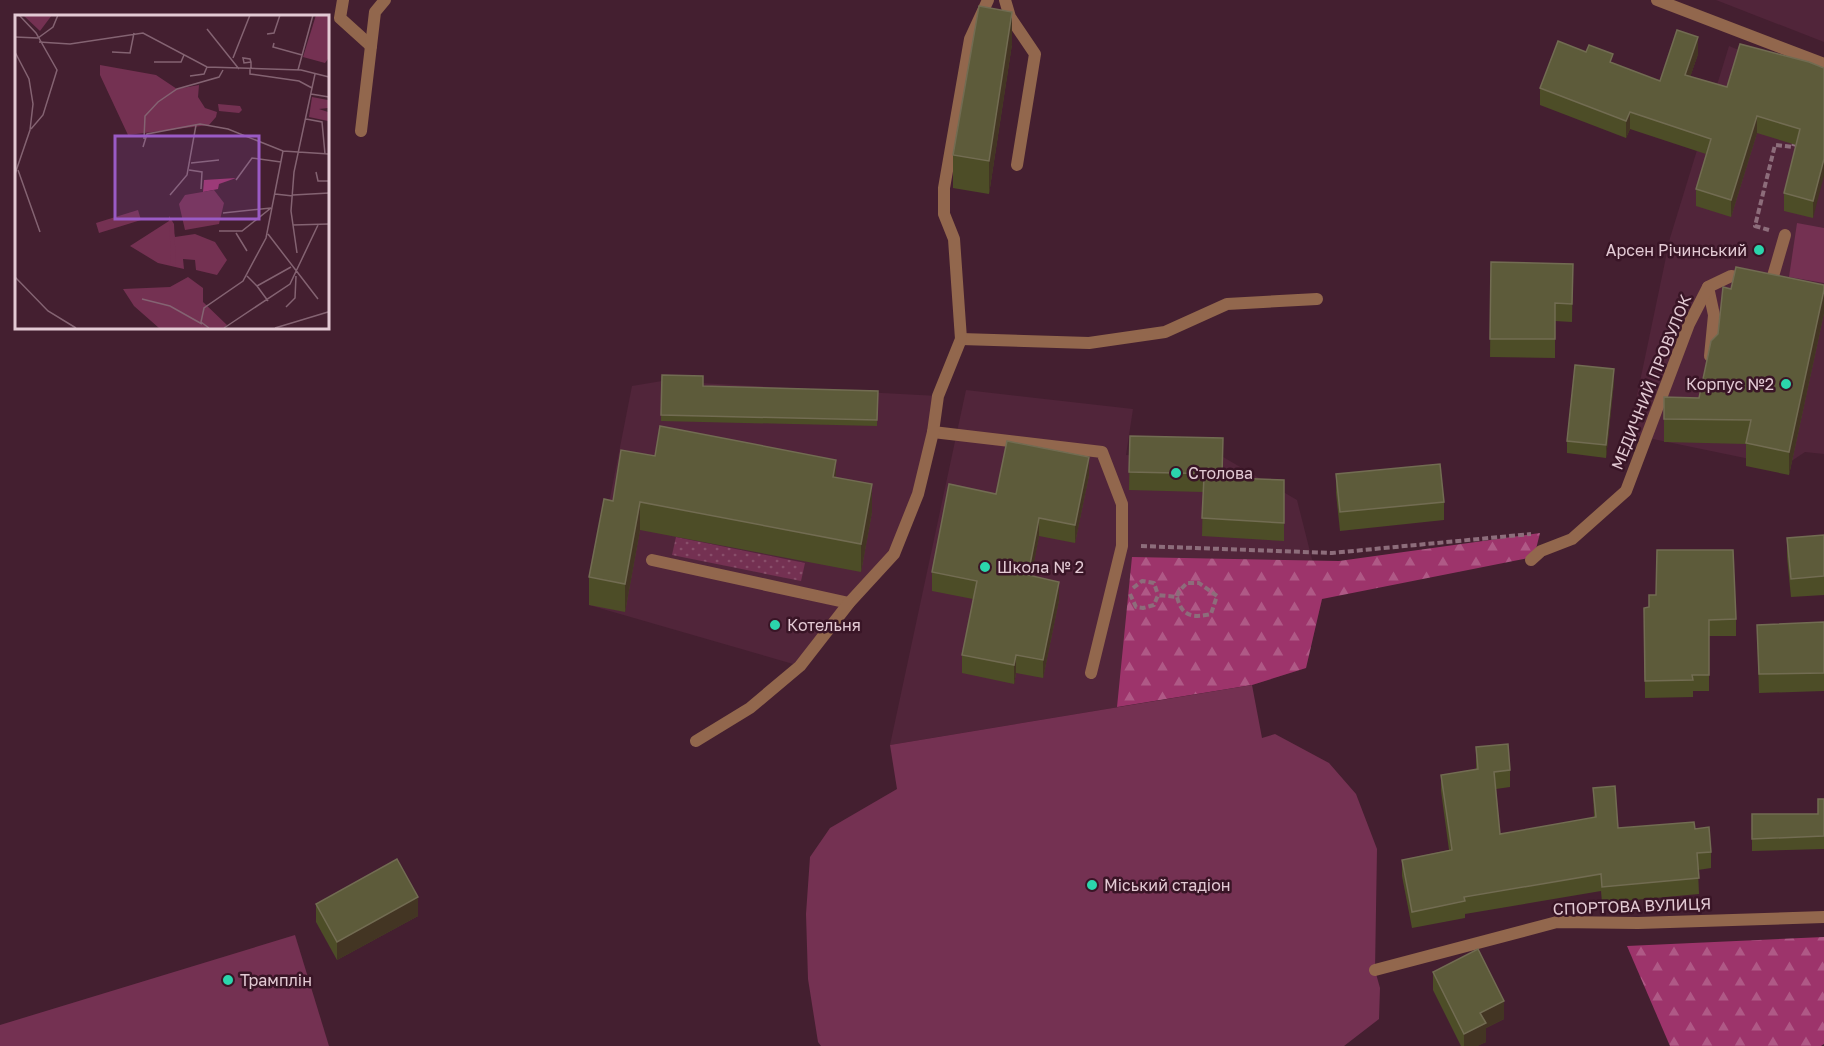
<svg xmlns="http://www.w3.org/2000/svg" width="1824" height="1046" font-family="'Golos Text',sans-serif">
	<style>
		.built { fill: #51253a }
		.grass { fill: url(#grass-dots) }
		.forest { fill: url(#forest-firs) }
		.pitch { fill: #743152 }
		.lines { fill: none; stroke-linecap: round; stroke-linejoin: round }
		.path { stroke: #8d6d7b; stroke-width: 4; stroke-dasharray: 6 3; stroke-linecap: butt }
		.service { stroke: #92674d; stroke-width: 12 }
		.pedestrian { stroke: #92674d; stroke-width: 12 }
		.minor { stroke: #92674d; stroke-width: 12 }
		.wall { fill: #4d4d27 }
		.shaded-wall { fill: #433523 }
		.building { fill: #5d5b3a; stroke: #726c52; stroke-width: 1.5 }
		.poi-dot { fill: #2bd5ac; stroke: #391526; stroke-width: 2 }
		.labels { text-anchor: middle; dominant-baseline: central; stroke-width: 5; stroke-linejoin: round; paint-order: stroke }
		.poi-label { font-size: 16px; fill: #e3cad4; stroke: #391526; text-anchor: start }
		.street-label { font-size: 16px; fill: #e3cad4; stroke: #391526 }
		.inset-road { fill: none; stroke: #846372; stroke-width: 1.5 }
		.view { fill: #9a5bc5; fill-opacity: 0.15; stroke: #9a5bc5; stroke-width: 3 }
		.inset-edge { fill: none; stroke: #e3cad4; stroke-width: 3 }
	</style>
	<defs>
		<pattern id="grass-dots" width="8" height="8" patternUnits="userSpaceOnUse" patternTransform="scale(1.5)"><rect width="8" height="8" fill="#743152"/><path d="M2 2h.1M6 6h.1" fill="none" stroke="#884e6a" stroke-width="1.8" stroke-linecap="round"/></pattern>
		<pattern id="forest-firs" width="22" height="20" patternUnits="userSpaceOnUse" patternTransform="scale(1.5)"><rect width="22" height="20" fill="#9d346b"/><path d="M5 1l3.5 6h-7zM16 11l3.5 6h-7z" fill="#af5986"/></pattern>
	</defs>
	<rect width="100%" height="100%" fill="#441f30"/>
	<g class="built">
		<path d="M1716 0H1824V42Z"/>
		<path d="M1729 46 1824 85V454L1805 452 1784 466 1629 434 1670 238Z"/>
		<path d="M662 381 938 396 933 432 894 554 800 666 589 605 632 386Z"/>
		<path d="M966 390 1133 409 1126 455 1223 457 1297 500 1322 599 1306 668 1252 685 890 745Z"/>
	</g>
	<path class="grass" d="M676 537 805 563 801 581 672 555Z"/>
	<g class="forest">
		<path d="M1540 533 1534 557 1322 599 1306 668 1252 685 1117 707 1132 557 1339 561Z"/>
		<path d="M1824 937V1044L1821 1046H1670L1627 946Z"/>
	</g>
	<g class="pitch">
		<path d="M1797 223 1824 228V283L1789 277Z"/>
		<path d="M1252 685 1262 738 1275 734 1329 763 1356 794 1377 849 1375 970 1380 988 1379 1019 1344 1046H821L818 1042 808 979 806 914 810 857 830 828 897 789 890 745Z"/>
		<path d="M295 935 329 1046H0V1025Z"/>
	</g>
	<g class="lines">
		<g class="path">
			<path d="M1769 230 1755 226 1775 145 1793 147 1795 140"/>
			<path d="M1141 546 1332 553 1531 534"/>
			<path d="M1133 588 1142 581 1154 583 1158 595"/>
			<path d="M1130 594 1136 607 1143 608 1154 605 1158 595 1177 597C1182 617 1193 618 1211 614L1217 596 1199 583H1187L1179 591 1177 597"/>
		</g>
		<g class="service">
			<path d="M343 0 340 18 371 46"/>
			<path d="M1005 0 1010 17 1035 54 1017 165"/>
			<path d="M1708 287 1714 315 1710 356"/>
			<path d="M961 339 1089 343 1165 332 1227 304 1317 299"/>
			<path d="M933 432 1102 452 1122 504V546L1091 673"/>
			<path d="M652 560 849 603"/>
		</g>
		<path class="pedestrian" d="M1771 283 1785 235"/>
		<g class="minor">
			<path d="M1657 0 1824 64"/>
			<path d="M361 131 375 12 385 0"/>
			<path d="M1531 560 1541 551 1572 539 1626 491 1689 324 1708 287 1731 276 1749 279"/>
			<path d="M696 741 750 708 800 666 849 603 894 554 918 494 933 432 938 396 961 339 954 239 944 214V188L970 39 988 0"/>
			<path d="M1375 970 1557 922 1638 923 1824 917"/>
		</g>
	</g>
	<g class="wall">
		<path d="M1012 44 989 194 953 188V155Z"/>
		<path d="M1698 54 1690 77 1727 87 1824 68 1813 218 1784 211V193L1796 145 1757 133 1731 217 1696 206V189L1706 154 1630 129 1626 138 1540 105V88L1613 63 1660 81Z"/>
		<path d="M1491 262 1573 264 1572 322 1555 321V358L1490 357Z"/>
		<path d="M1824 285V313L1789 475 1746 466V444L1664 442V397L1699 398 1731 289Z"/>
		<path d="M662 375 703 386 878 391 877 426 661 421Z"/>
		<path d="M1614 382 1606 458 1567 453V441Z"/>
		<path d="M1130 436 1223 438 1222 477 1284 480V541L1202 536 1203 492 1129 490Z"/>
		<path d="M655 456 836 478 872 512 861 572 640 530 625 612 589 605V577L613 501Z"/>
		<path d="M1336 474 1444 502V520L1340 531 1336 493Z"/>
		<path d="M1089 475 1075 543 1039 536 1031 576 1059 600 1043 678 1016 673 1014 684 962 673V655L973 599 932 591V572Z"/>
		<path d="M1824 535V595L1791 597 1787 557V538Z"/>
		<path d="M1644 608 1736 619V636H1709V691H1693V697L1645 698Z"/>
		<path d="M1824 622V691L1759 693 1757 625Z"/>
		<path d="M1476 747 1510 770V787L1496 789 1500 834 1594 818 1593 788 1618 828 1695 829 1711 852V868L1698 870 1699 894 1602 903 1601 891 1465 914V918L1412 928 1402 876V860L1449 850 1441 791V775L1476 770Z"/>
		<path d="M1824 799V849L1752 851V814H1818Z"/>
		<path d="M316 904 418 916 337 960 316 922Z"/>
		<path d="M1433 972 1504 1019 1486 1028V1042L1477 1046H1461L1433 990Z"/>
	</g>
	<g class="shaded-wall">
		<path d="M1012 12V44L989 194V161Z"/>
		<path d="M1698 37V54L1685 92V75Z"/>
		<path d="M1630 112V129L1626 138V121Z"/>
		<path d="M1757 116V133L1731 217V200Z"/>
		<path d="M1824 159V176L1813 218V201Z"/>
		<path d="M1824 290V313L1789 475V452Z"/>
		<path d="M1614 369V382L1606 458V445Z"/>
		<path d="M1089 457V475L1075 543V525Z"/>
		<path d="M836 460V488L833 477Z"/>
		<path d="M872 484V512L861 572V544Z"/>
		<path d="M640 502V530L625 612V584Z"/>
		<path d="M1039 518V536L1028 594V575Z"/>
		<path d="M1059 582V600L1043 678V660Z"/>
		<path d="M1016 655V673L1014 684V665Z"/>
		<path d="M418 897V916L337 960V942Z"/>
		<path d="M1504 1001V1019L1486 1028V1042L1477 1046H1464V1034L1480 1013Z"/>
	</g>
	<g class="building">
		<path d="M979 6 1012 12 989 161 953 155Z"/>
		<path d="M1677 30 1698 37 1685 75 1727 87 1740 44 1809 62 1824 68V159L1813 201 1784 193 1800 129 1757 116 1731 200 1696 189 1711 139 1630 112 1626 121 1540 88 1558 41 1586 52 1589 45 1613 54 1610 62 1660 81Z"/>
		<path d="M1491 262 1573 264 1572 304 1555 303V339H1490Z"/>
		<path d="M1736 267 1824 285V290L1789 452 1746 443 1751 420 1664 419V397L1699 398 1711 341 1718 334 1723 287 1731 289Z"/>
		<path d="M1575 365 1614 369 1606 445 1567 441Z"/>
		<path d="M662 375 703 376V386L878 391 877 420 661 415Z"/>
		<path d="M660 426 836 460 833 477 872 484 861 544 640 502 625 584 589 577 604 499 613 501 621 450 655 456Z"/>
		<path d="M1130 436 1223 438 1222 474 1129 472Z"/>
		<path d="M1007 441 1089 457 1075 525 1039 518 1028 575 1059 582 1043 660 1016 655 1014 665 962 655 977 581 932 572 949 484 996 494Z"/>
		<path d="M1440 464 1444 502 1340 512 1336 474Z"/>
		<path d="M1204 477 1284 480V523L1202 518Z"/>
		<path d="M1824 535V576L1791 579 1787 538Z"/>
		<path d="M1657 550H1733L1736 619 1709 620V675H1692L1693 680 1645 681 1644 608 1649 607V595H1656Z"/>
		<path d="M1824 622V673L1759 674 1757 625Z"/>
		<path d="M1508 744 1510 770 1494 772 1500 834 1596 817 1593 788 1615 786 1618 828 1694 822 1695 829 1709 827 1711 852 1697 853 1699 878 1602 887 1601 874 1464 897 1465 901 1412 912 1402 860 1452 850 1441 775 1478 769 1476 747Z"/>
		<path d="M1818 799H1824V836L1752 839V814H1818Z"/>
		<path d="M397 859 418 897 337 942 316 904Z"/>
		<path d="M1478 949 1504 1001 1480 1013 1486 1023 1464 1034 1433 972Z"/>
	</g>
	<g class="poi-dot">
		<circle cx="1759" cy="250" r="6"/>
		<circle cx="1786" cy="384" r="6"/>
		<circle cx="1176" cy="473" r="6"/>
		<circle cx="985" cy="567" r="6"/>
		<circle cx="775" cy="625" r="6"/>
		<circle cx="1092" cy="885" r="6"/>
		<circle cx="228" cy="980" r="6"/>
	</g>
	<g class="labels">
		<g class="poi-label">
			<text x="1747" y="250" text-anchor="end">Арсен Річинський</text>
			<text x="1774" y="384" text-anchor="end">Корпус №2</text>
			<text x="1188" y="473">Столова</text>
			<text x="997" y="567">Школа № 2</text>
			<text x="787" y="625">Котельня</text>
			<text x="1104" y="885">Міський стадіон</text>
			<text x="240" y="980">Трамплін</text>
		</g>
		<g class="street-label">
			<text transform="translate(1651 382) rotate(-68)">МЕДИЧНИЙ ПРОВУЛОК</text>
			<text transform="translate(1632 906) rotate(-2)">СПОРТОВА ВУЛИЦЯ</text>
		</g>
	</g>
	<g transform="translate(15 15)">
		<rect width="314" height="314" fill="#441f30"/>
		<path d="M297 82 313 85V93L304 94 313 97V106L294 102Z" fill="#743152"/>
		<path d="M221 163 204 169 203 174 188 177 189 165Z" fill="#9d346b"/>
		<path d="M173 262 188 273V287L212 310 209 313H144L119 291 108 274 155 272Z" fill="#743152"/>
		<path d="M301 0H313V44L310 48 288 42Z" fill="#743152"/>
		<path d="M8 0H37L25 16ZM85 50 141 60 162 74 184 70 183 82 190 93 202 97 201 102 194 110 113 120 85 60ZM154 201 160 222 180 219 200 227 212 245 202 260 181 255 180 245 168 244 169 254 143 248 115 231 154 206Z" fill="#743152"/>
		<path d="M203 89 225 91 227 95 224 98 204 96ZM199 175 209 188 204 209 170 215 164 189 170 180ZM123 195 126 205 84 218 81 208ZM154 201 159 209 161 251 156 249Z" fill="#743152"/>
		<path class="inset-road" d="M4 0 21 18 42 55 28 100 16 114M238 0H258M192 14 224 54M252 19 259 18 265 0M0 22 23 23M23 23 38 12 43 0M24 27 55 29 128 18 192 52 286 55 314 62M259 28 258 32 287 40M0 37 14 64 18 89 15 115 0 159M97 37 115 38 119 18M218 43 235 0M139 47H166L169 40M236 47 229 48 228 43 235 44 236 47V53M235 53V59L284 66 297 73M283 55 298 0M300 59 279 157 276 196 278 210 314 209M175 61 189 59 192 52M296 79 314 82M291 104 307 107 310 139M129 124 130 101 143 87 162 74 204 62 208 55M128 132 132 119 185 109 213 114 268 136 314 139M176 148 204 145M3 155 25 217M174 155 187 157 186 174M301 157 303 166H314M221 165 237 143 266 147M260 179 278 181M155 180 172 160 181 110M278 180 314 178M208 198 256 193M278 210 282 238M204 216H227L256 193M221 218 232 236M253 219 303 284M232 261 242 271 276 252M0 262 33 296 61 313M242 271 253 286M127 284 155 291 187 309M271 292 280 283 281 261M194 313 186 307 189 293 228 266 251 223 268 136M209 313 275 269 303 210M260 313 313 297"/>
		<path class="view" d="M100 121H244V204H100Z"/>
		<rect width="314" height="314" class="inset-edge"/>
	</g>
</svg>
